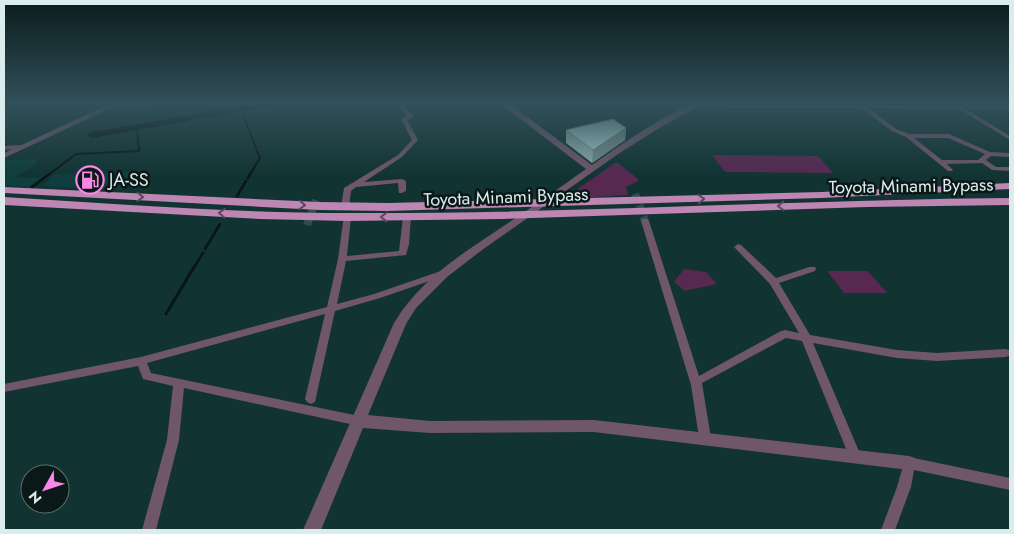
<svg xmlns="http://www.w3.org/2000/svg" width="1014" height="534" font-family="Jost,sans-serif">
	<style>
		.built { fill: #0e3e3d }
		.green { fill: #572850 }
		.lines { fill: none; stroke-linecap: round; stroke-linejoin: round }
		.stream-far2 { stroke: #081615; stroke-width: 2 }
		.stream-far1 { stroke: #081615; stroke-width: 2.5 }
		.stream { stroke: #081615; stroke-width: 3 }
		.river { fill: #081615; fill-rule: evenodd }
		.minor-tunnel { stroke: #2f4f4e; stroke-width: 8; stroke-dasharray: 8 4; stroke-linecap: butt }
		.minor { fill: #6f566a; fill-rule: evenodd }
		.tertiary { fill: #6f566a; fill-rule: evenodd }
		.trunk { fill: #bd86b3; fill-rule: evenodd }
		.wall { fill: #8dadab }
		.shaded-wall { fill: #738d8b }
		.building { fill: #a4c9c7; stroke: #738d8b }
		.oneway { stroke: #5b4a5d }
		.labels { text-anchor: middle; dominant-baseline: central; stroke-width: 5; stroke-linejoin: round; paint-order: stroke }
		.poi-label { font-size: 18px; fill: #daeceb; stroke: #0a1817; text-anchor: start }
		.street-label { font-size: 18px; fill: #daeceb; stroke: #0a1817 }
	</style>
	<rect width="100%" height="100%" fill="#113332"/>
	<g class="built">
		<path d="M125 102H165L147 113 106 111Z"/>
		<path d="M38 159 35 165 15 177 41 178 29 187 4 186V160Z"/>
		<path d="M138 172 122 190 42 186 55 174Z"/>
	</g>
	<g class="green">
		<path d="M712 155 818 156 833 173 725 172Z"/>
		<path d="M615 163H618L638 179V181L626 187 628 195 575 198 573 196 576 190Z"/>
		<path d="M684 269 706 272 717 284 685 291 674 282Z"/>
		<path d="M827 271H868L887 293H844Z"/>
	</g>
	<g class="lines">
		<g class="stream-far2">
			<path d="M241 109 256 148"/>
			<path d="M47 176 76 154 139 151 137 127"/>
			<path d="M249 176 260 158 257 151"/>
		</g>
		<g class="stream-far1">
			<path d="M248 178 250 175"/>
			<path d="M32 187 48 175"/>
			<path d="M237 196 246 181"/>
			<path d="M205 249 220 224"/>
			<path d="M193 269 203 253"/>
		</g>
		<path class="stream" d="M166 314 194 267"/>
		<path class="river" d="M262 102H285L280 105 198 119 194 118 189 121 92 138 86 135 92 132 189 115 193 116 198 113Z"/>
		<g class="minor-tunnel">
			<path d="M635 194 645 221"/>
			<path d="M307 225 316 200"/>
		</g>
		<g class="minor">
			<path d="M394 102H400L414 116 407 120 418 140 402 157 364 182 402 179 406 181V191L402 193H399L398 183 356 187 351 191 349 207 345 209H342L341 207 344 188 398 155 412 140 401 119 407 116Z"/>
			<path d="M697 102 704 104 1010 105V109H966L1010 136V140L959 109 869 108 896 129 909 134H949L990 152 1010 153V157L991 156 986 160 996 167H1010V171L992 170 982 163 947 164 953 170 952 171H948L906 137 892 131 861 108H704L695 105 694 104ZM914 138H948L985 154 978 160H942Z"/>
			<path d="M21 145 24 147 23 148 4 150V146Z"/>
			<path d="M344 215H347L351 217 347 256 399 251 403 217 407 215 411 217 409 244 406 255 346 261 337 304 374 294 441 271 444 270 448 273 447 275 380 298 335 311 315 402 311 404 307 402 305 399 325 314 147 363 151 373 359 416 363 418 365 421 363 424 359 426 184 388 179 440 156 530H142L167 440 173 386 143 379 138 366 4 392V384L141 357 327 307 338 259Z"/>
			<path d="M642 219H648L649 221 699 376 781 331 785 330 799 333 770 284 734 247 738 244 741 245 776 278 809 267H815L816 269 815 271 779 283 810 335 897 350 937 353 1005 349 1009 350 1010 353 1009 356 1005 357 937 361 897 358 813 343 861 456 859 460 855 461 851 460 849 456 802 341 786 338 702 383 711 438 709 442 705 443 701 442 699 438 691 385 641 221Z"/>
			<path d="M909 457 1010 478V490L914 470 911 487 895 530H881L897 487 905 459Z"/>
		</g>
		<g class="tertiary">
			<path d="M114 102H124L4 158V153Z"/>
			<path d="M180 102H255C243 110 200 105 184 104Z"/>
			<path d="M498 102H507L592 165C615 149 680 102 706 102L661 127 618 154 482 250 447 277 416 308 406 324 368 415 430 421 594 420 909 456 915 458 917 463 915 468 909 470 594 432 430 433 363 428 321 530H303L394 323C422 276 470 249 514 219 538 203 562 186 586 169Z"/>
		</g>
		<g class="trunk">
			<path d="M1010 183V189L821 198 388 211 319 210 4 193V187L319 202 388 203 821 192Z"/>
			<path d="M4 197C118 204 233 213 348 213 568 214 789 200 1010 198V205L867 207 503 219 347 221 260 219 4 205Z"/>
		</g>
	</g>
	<path class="wall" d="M626 128 625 140 592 163 566 143V130Z"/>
	<path class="shaded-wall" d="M626 128 625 140 592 163 593 150Z"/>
	<path class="building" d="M613 119 626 128 593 150 566 130Z"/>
	<defs><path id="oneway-chevron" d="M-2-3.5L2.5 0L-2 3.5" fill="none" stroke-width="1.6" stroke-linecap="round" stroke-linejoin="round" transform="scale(1.25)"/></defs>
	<g class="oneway">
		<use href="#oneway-chevron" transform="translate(140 197) rotate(3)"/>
		<use href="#oneway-chevron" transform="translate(701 199) rotate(-2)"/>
		<use href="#oneway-chevron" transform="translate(302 205) rotate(3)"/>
		<use href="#oneway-chevron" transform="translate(781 206) rotate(178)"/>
		<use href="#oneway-chevron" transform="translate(222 213) rotate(-177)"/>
		<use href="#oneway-chevron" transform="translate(384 217) rotate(180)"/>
	</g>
	<linearGradient id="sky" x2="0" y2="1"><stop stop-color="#091c1c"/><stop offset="0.58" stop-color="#32505a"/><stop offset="1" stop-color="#32505a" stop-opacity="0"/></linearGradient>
	<rect width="1014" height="177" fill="url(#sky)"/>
	<defs>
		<g id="fuel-ring" transform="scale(1.4375)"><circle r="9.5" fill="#0a1817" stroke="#fa87e8" stroke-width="1.5"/><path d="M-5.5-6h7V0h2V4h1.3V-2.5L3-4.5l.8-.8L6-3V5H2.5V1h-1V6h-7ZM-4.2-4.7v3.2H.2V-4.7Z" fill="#fa87e8"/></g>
	</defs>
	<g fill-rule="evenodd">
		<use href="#fuel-ring" x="90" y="180"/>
	</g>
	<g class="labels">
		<g class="poi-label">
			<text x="109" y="180">JA-SS</text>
		</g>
		<g class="street-label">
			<text transform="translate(911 186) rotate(-1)">Toyota Minami Bypass</text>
			<text transform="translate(506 197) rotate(-2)">Toyota Minami Bypass</text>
		</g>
	</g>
	<rect width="1014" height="534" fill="none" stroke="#daeceb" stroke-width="10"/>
	<g transform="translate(45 489) rotate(230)"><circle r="24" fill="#0a1817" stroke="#5d6d6c"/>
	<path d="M0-4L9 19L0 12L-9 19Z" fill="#fa87e8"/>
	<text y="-8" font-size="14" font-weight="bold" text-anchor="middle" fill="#daeceb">N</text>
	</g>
</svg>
